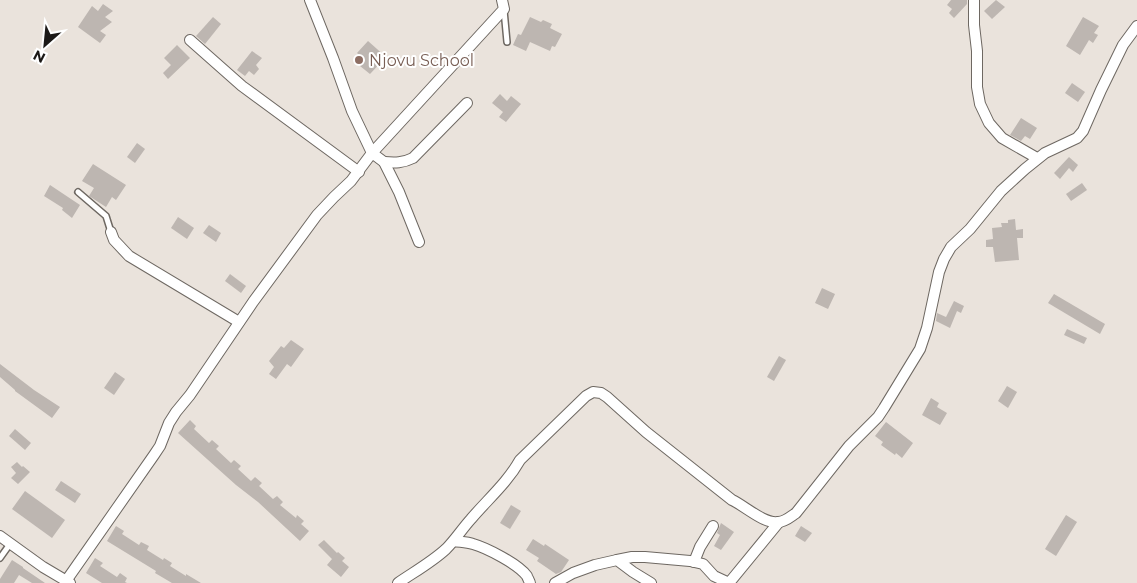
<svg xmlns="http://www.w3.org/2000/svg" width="1137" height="583" font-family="Montserrat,sans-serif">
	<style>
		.building { fill: #bdb6b1 }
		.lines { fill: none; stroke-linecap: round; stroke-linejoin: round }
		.service-casing { stroke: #6e6862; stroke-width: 8 }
		.minor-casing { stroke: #6e6862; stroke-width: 12 }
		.service { stroke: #fff; stroke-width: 5 }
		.minor { stroke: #fff; stroke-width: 10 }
		.education-dot { fill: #8d6e63; stroke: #fff; stroke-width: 2 }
		.labels { text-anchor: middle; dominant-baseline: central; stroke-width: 4; stroke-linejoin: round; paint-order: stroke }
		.education-label { font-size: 16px; fill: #785e54; stroke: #fff; text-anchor: start }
	</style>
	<rect width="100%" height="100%" fill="#eae3dc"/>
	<g class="building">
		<path d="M951 0H967V4L954 18 949 13 952 9 947 5Z"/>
		<path d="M996 0 1005 7 992 19 984 11Z"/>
		<path d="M103 4 113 11 105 17 112 22 100 31 106 35 100 43 78 27 92 6 98 11Z"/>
		<path d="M213 17 221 24 205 44 196 36Z"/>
		<path d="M530 17 541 22 543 20 552 24 550 28 562 34 555 47 552 46 550 51 530 42 526 51 513 45 518 34 521 35Z"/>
		<path d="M1083 17 1099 26 1094 33 1098 35 1093 43 1089 40 1080 55 1066 46Z"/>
		<path d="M368 41 386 57 370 74 360 66 365 60 357 53Z"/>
		<path d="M177 45 190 58 168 79 163 73 171 65 164 58Z"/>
		<path d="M252 51 262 58 256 65 259 69 254 75 249 71 245 76 237 70Z"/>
		<path d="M1072 83 1085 92 1078 102 1065 93Z"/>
		<path d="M500 94 507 101 511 96 521 104 506 122 499 117 503 112 492 103Z"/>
		<path d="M1021 118 1037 128 1030 139 1025 136 1021 141 1010 135Z"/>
		<path d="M137 143 145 149 135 163 127 157Z"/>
		<path d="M1069 157 1078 165 1073 172 1069 168 1060 179 1054 173Z"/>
		<path d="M93 164 126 185 116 200 112 197 106 207 89 196 94 188 82 181Z"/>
		<path d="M1082 183 1087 190 1071 201 1066 194Z"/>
		<path d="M50 185 80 205 72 218 62 210 63 208 44 196Z"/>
		<path d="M178 217 194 228 187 239 171 228Z"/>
		<path d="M1015 219 1016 230 1023 229V238H1017L1019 260 995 262 993 247H986V240L993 239 992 228 1002 227 1001 223H1008V220Z"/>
		<path d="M209 225 221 233 216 242 203 233Z"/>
		<path d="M230 274 246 286 241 293 225 281Z"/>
		<path d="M822 288 835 294 828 309 815 303Z"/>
		<path d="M1054 294 1105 324 1100 334 1048 303Z"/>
		<path d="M954 301 964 306 961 313 957 311 950 328 936 321 937 313 946 317Z"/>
		<path d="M1067 329 1087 338 1084 344 1064 335Z"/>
		<path d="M291 340 304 349 291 367 287 364 276 379 269 374 274 367 269 361 281 346 284 348Z"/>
		<path d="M779 356 786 360 774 381 767 377Z"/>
		<path d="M0 364 34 390 60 407 52 418 15 391V390L0 377Z"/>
		<path d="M115 372 125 379 114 395 104 388Z"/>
		<path d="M1007 386 1017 392 1008 408 998 401Z"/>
		<path d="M931 398 939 403 937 407 947 413 940 425 922 415Z"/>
		<path d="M190 420 196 426 194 429 209 443 212 440 219 446 216 449 231 463 234 460 241 466 238 469 251 481 255 477 262 483 259 486 273 499 277 496 283 502 280 505 296 518 297 515 304 521 301 524 309 531 300 541 258 502 236 485 178 433Z"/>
		<path d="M886 422 913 443 902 458 896 453 895 455 881 445 883 442 875 436Z"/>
		<path d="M15 429 31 443 25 450 9 436Z"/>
		<path d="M17 462 22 467 23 466 30 472 18 484 11 478 16 473 11 467Z"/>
		<path d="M61 481 81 494 75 503 55 490Z"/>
		<path d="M25 491 65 520 52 538 12 509Z"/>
		<path d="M511 505 521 511 510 529 500 523Z"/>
		<path d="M1066 515 1077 522 1056 556 1045 549Z"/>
		<path d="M721 523 734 532 721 550 714 546 720 535 717 533Z"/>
		<path d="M116 526 124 531 122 534 139 545 141 542 149 546 147 550 163 560 164 558 172 563 170 566 186 576V574L201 583H172L155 573 156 571 107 541Z"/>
		<path d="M801 526 812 533 805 542 795 536Z"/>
		<path d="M533 539 544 546 545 544 569 560 561 572 556 574 537 561 539 558 526 550Z"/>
		<path d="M324 540 337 553 338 552 345 558 342 561 349 567 341 577 327 565 332 559 318 545Z"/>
		<path d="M95 558 103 563 100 566 117 577 120 573 127 578 125 582 127 583H102L86 573Z"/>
		<path d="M12 560 23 567V568L45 583H32L19 575 14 583H0V579Z"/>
	</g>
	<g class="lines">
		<g class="service-casing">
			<g id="service">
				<path d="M504 10 507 42"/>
				<path d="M78 192 106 216 111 232"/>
				<path d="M0 558 10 544"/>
			</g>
		</g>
		<g class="minor-casing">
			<g id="minor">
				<path d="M310 0 333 58 352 111 372 153 384 162 399 192 419 242"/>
				<path d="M974 0V25L977 51V87L980 104 989 123 1002 138 1037 158"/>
				<path d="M190 40 242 86 359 172"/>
				<path d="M384 162C395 163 403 163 413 158L467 103"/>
				<path d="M111 232 114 240 129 256 239 322"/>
				<path d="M0 536 43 567 70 583"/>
				<path d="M454 541C460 542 467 542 473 544 487 548 518 564 527 576 527 577 530 582 530 583"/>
				<path d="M617 560 632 557H645L690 561 703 564 714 576 729 583 779 522"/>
				<path d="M694 562 700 547 713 526"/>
				<path d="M66 581 154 455 160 446 169 423 176 412 190 395 253 302 317 215 334 197 351 181 372 153 504 9 502 0"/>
				<path d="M398 583C414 572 432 562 446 549 455 540 462 529 471 519 488 499 507 483 520 460L586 396 593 392 601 393 607 397 646 432 732 500C745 506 764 524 778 522 785 522 790 517 796 513L849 446 878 417 884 408 920 349 927 328 939 272 944 259 951 247 970 229 1001 191 1025 169 1045 153 1077 138 1083 131 1101 90 1123 45 1137 26"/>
				<path d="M555 583 573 573 595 565 617 560 633 572 651 583"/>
			</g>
		</g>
		<use href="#service" class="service"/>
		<use href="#minor" class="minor"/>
	</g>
	<circle class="education-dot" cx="359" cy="60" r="5"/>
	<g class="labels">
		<g class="education-label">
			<text x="369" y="60">Njovu School</text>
		</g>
	</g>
	<g transform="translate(45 45) rotate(207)" stroke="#ffffff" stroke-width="4" paint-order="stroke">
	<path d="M0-4L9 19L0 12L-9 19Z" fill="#1c1917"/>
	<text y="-8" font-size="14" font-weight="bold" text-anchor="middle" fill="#1c1917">N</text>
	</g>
</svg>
